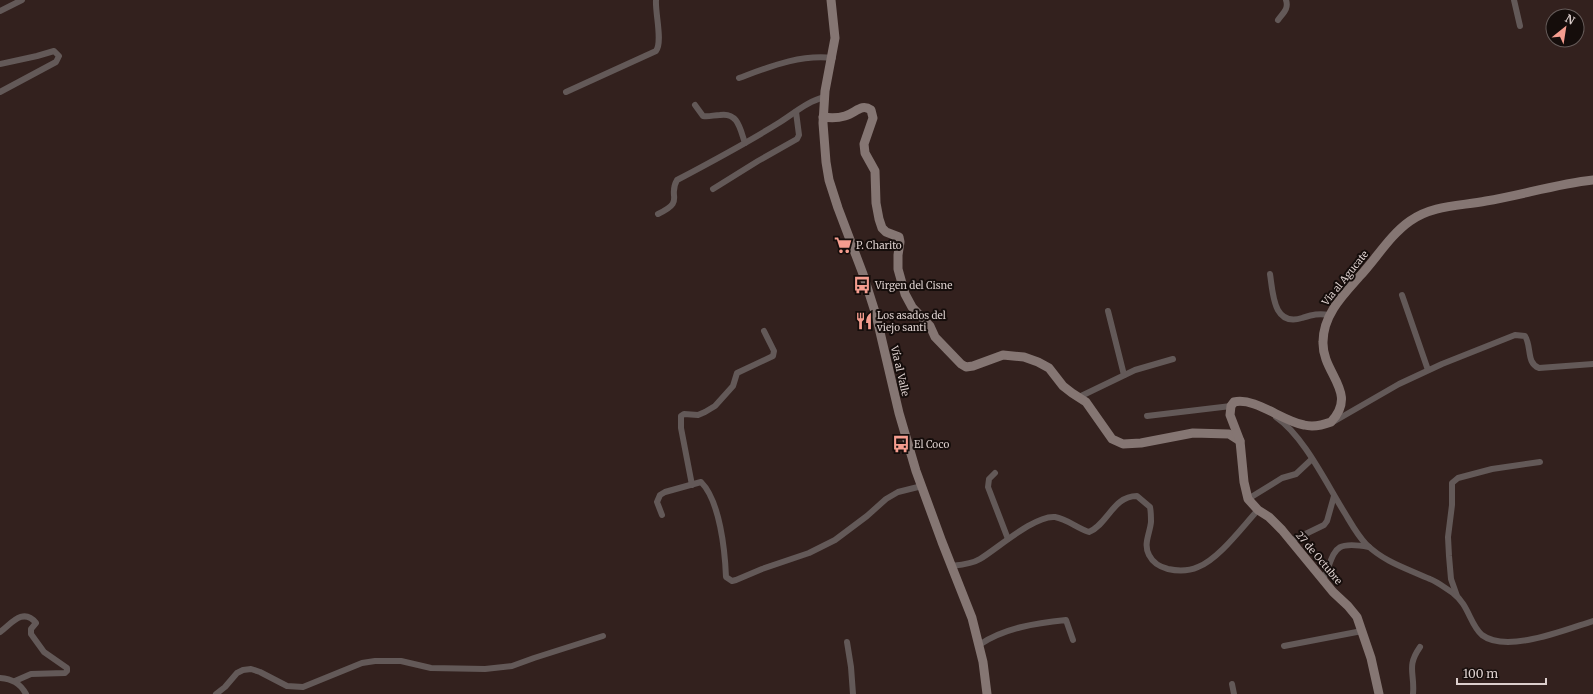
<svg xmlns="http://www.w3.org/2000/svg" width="1593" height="694" font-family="Merriweather,serif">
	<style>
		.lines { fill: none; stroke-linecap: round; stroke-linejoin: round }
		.street { stroke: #635958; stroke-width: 6 }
		.secondary { stroke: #857673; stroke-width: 9 }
		.labels { text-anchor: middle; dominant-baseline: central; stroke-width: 4; stroke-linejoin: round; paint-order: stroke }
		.poi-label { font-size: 10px; fill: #dccfcd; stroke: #150d0b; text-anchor: start }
		.street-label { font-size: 10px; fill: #dccfcd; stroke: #150d0b }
	</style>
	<rect width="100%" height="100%" fill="#33211e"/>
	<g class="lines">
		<g class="street">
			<path d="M1514 0 1520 26"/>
			<path d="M0 11 22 0"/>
			<path d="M1278 20C1283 13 1289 9 1286 0"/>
			<path d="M0 64 37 56 54 51 59 56 56 62 0 92"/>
			<path d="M739 78C769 67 800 54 833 58"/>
			<path d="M566 92 656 51C663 42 655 13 656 0"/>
			<path d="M695 105 703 116C709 117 714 115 720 115 738 112 740 129 745 143"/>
			<path d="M713 189 758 161 797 139 799 135 796 112"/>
			<path d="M658 214C686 201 667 197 677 180 711 162 745 144 777 124 792 115 807 101 825 97"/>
			<path d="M1270 274C1273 293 1273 327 1302 318 1312 315 1318 313 1329 315"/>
			<path d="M1402 295 1428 370"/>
			<path d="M1108 311 1124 375"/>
			<path d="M1079 397 1135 370 1173 359"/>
			<path d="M1147 416 1231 406"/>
			<path d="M1276 417C1304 436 1327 485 1346 515 1352 525 1358 536 1366 544 1384 562 1408 569 1430 579 1438 582 1445 588 1453 593 1469 605 1470 625 1482 635 1507 654 1567 629 1593 621"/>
			<path d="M1333 422 1399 384 1442 364 1515 335 1525 336C1532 347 1526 363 1539 368L1593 364"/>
			<path d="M995 473 989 479 988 487 1008 539"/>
			<path d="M692 485 681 428V416L684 414 698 415 705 412 715 406 733 386 737 373 773 356 774 351 764 331"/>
			<path d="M1248 499 1282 478 1296 474 1312 459"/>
			<path d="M662 515 657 502 660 495 665 492 701 482C720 501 725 551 726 577L732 581 736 580 762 569 809 553 835 540 867 516 886 499 898 492 922 486"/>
			<path d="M1291 541 1324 525 1327 521 1334 496"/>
			<path d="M951 566C960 565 972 564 980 559 998 548 1035 515 1055 517 1067 519 1077 528 1089 532 1108 524 1113 496 1137 496L1150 507C1151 512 1151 517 1151 522 1150 533 1143 544 1149 555 1153 563 1160 567 1168 569 1177 571 1189 571 1198 567 1219 559 1243 526 1258 510"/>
			<path d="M1323 580C1336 551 1331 540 1369 547"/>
			<path d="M1457 596 1451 579 1449 556 1448 537 1452 505V483L1458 478 1492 469 1540 462"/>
			<path d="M0 632C11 624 23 607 36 623L31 629V634L44 652 67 668V671L65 673 31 674 15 681"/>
			<path d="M847 642 851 667 853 694"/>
			<path d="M979 645C1004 628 1036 623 1066 620L1073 640"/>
			<path d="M1284 646 1362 631"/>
			<path d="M0 678C12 679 20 683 26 694"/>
			<path d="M1232 684 1234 694"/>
			<path d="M216 694 225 687 237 673 243 670 251 669 260 672 287 686 303 687 362 663 375 661H401L431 668 485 669 512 666 534 658 603 636"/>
			<path d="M1413 694C1415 673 1406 667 1420 647"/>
		</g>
		<g class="secondary">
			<path d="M831 0 835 38 825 91 823 123 826 162 829 180 838 208 863 274 876 315 899 413 916 471 942 542 972 618 983 662 987 694"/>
			<path d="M823 117C830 118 838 118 845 116 856 113 861 103 871 110L873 118 864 144 865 153 875 171 876 203 879 219 882 228 886 232 899 237 900 242 898 255V269L905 294 912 307 930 326 935 337 961 364 966 367 973 366 1003 355 1024 357 1038 362 1049 368 1063 386 1072 393 1086 402 1112 439 1123 444 1141 443 1193 433 1229 434 1240 441"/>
			<path d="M1379 694 1371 658 1357 617 1348 606 1333 592 1282 530 1269 517 1258 510 1248 499 1244 482 1240 441 1230 415 1231 406 1234 402C1255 397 1282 421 1304 425 1312 427 1323 425 1331 422 1359 392 1322 374 1323 342 1323 315 1343 295 1359 277 1376 259 1390 235 1410 221 1432 205 1460 206 1486 201 1522 195 1557 184 1593 180"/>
		</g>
	</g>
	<defs>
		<g id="supermarket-bare" transform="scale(1.38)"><path d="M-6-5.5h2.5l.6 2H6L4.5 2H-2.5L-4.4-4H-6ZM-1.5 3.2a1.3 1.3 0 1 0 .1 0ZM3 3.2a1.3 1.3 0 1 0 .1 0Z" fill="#f59d8f" stroke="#150d0b" stroke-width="2.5" paint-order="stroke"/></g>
		<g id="bus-bare" transform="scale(1.38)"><path d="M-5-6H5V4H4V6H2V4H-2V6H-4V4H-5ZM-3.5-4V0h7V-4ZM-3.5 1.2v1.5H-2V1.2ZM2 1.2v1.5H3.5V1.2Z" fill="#f59d8f" stroke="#150d0b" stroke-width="2.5" paint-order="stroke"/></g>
		<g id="restaurant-bare" transform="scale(1.38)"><path d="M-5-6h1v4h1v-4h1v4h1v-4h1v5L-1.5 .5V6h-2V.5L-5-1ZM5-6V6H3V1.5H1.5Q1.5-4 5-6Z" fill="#f59d8f" stroke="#150d0b" stroke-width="2.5" paint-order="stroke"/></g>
	</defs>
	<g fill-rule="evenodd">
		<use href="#supermarket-bare" x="843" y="245"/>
		<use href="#bus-bare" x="862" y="285"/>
		<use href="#restaurant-bare" x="864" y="321"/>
		<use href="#bus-bare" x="901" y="444"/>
	</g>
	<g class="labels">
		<g class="poi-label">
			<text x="856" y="245">P. Charito</text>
			<text x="875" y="285">Virgen del Cisne</text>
			<text x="877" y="315">Los asados del<tspan x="877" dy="12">viejo santi</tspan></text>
			<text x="914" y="444">El Coco</text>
		</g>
		<g class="street-label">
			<text transform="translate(1345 278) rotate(-51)">Via al Agucate</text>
			<text transform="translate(900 371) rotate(77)">Vía al Valle</text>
			<text transform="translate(1319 558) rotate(50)">27 de Octubre</text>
		</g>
	</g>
	<g transform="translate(1565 28) rotate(30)"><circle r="19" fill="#150d0b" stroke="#655b59"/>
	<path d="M0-3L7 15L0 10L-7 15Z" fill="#f59d8f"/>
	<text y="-6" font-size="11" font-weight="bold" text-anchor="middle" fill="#dccfcd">N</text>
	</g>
	<path d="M1457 678v6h89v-6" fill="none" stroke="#dccfcd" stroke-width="2"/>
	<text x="1463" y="678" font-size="12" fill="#dccfcd" stroke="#150d0b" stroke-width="3" paint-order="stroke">100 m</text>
</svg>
